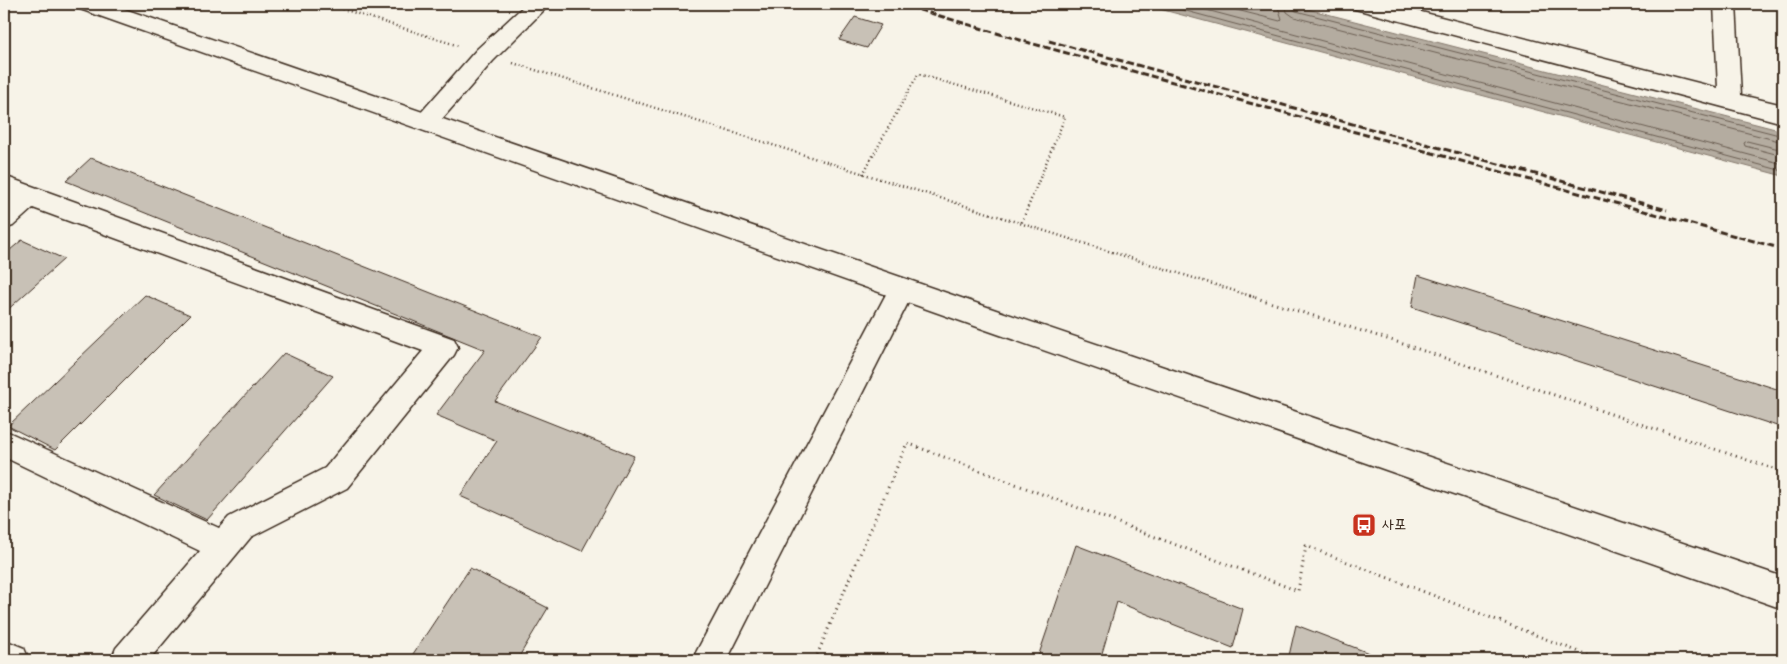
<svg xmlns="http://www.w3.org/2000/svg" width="1787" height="664" font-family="Mynerve,'Poor Story',sans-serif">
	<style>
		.water { fill: #b4aca0; stroke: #84786c }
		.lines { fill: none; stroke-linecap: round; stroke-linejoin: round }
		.shore { stroke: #6b5e52; stroke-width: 1 }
		.building { fill: #c8c1b6; stroke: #3b2a1e }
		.minor-casing { stroke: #3b2a1e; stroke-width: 3 }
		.tertiary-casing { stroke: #3b2a1e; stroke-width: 3 }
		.primary-casing { stroke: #3b2a1e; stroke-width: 3 }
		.path-far1 { stroke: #3b2a1e; stroke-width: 2.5; stroke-dasharray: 1 3; stroke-linecap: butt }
		.path { stroke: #3b2a1e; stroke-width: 3; stroke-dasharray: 1 4.5; stroke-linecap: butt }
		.minor { fill: #f7f3e8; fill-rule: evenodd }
		.tertiary { fill: #f7f3e8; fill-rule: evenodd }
		.primary { fill: #f7f3e8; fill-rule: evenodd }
		.rail { stroke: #3b2a1e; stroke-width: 3; stroke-dasharray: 7 3; stroke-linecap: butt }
		.labels { text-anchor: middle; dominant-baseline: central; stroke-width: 4.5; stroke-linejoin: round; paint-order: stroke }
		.poi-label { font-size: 15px; fill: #3b2a1e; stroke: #f7f3e8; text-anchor: start }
	</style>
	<rect width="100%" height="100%" fill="#f7f3e8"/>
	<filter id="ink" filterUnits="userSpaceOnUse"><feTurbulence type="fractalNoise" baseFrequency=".02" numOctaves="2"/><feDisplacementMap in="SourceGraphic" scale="10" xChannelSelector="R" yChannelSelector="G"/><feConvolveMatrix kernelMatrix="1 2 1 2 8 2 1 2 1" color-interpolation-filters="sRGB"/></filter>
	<g filter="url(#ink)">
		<path class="water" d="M1141 4H1288L1783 131V176Z"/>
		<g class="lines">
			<g class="shore">
				<path d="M1160 4 1783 171"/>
				<path d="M1184 4 1783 164"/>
				<path d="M1213 4 1280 21 1282 19 1277 4"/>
				<path d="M1285 4 1287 12 1294 17 1783 142"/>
				<path d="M1291 4 1292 8 1296 11 1783 136"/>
				<path d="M1783 150 1747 141 1744 143 1745 146 1783 156"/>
			</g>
		</g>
		<g class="building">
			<path d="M855 17 881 25 867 48 839 40Z"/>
			<path d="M91 158 542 337 495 401 634 456 582 551 460 496 497 441 436 415 485 350 66 181Z"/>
			<path d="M22 240 64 259 4 313V255Z"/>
			<path d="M1418 275 1783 391V428L1412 307Z"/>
			<path d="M145 295 190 315 55 450 8 426Z"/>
			<path d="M284 353 333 376 207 520 154 495Z"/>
			<path d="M1076 545 1243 609 1233 648 1117 602 1100 660H1037Z"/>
			<path d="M470 568 548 608 517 660H409Z"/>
			<path d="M1296 625 1382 658V660H1288Z"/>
		</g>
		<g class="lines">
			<g class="minor-casing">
				<g id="minor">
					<path d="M526 4H550L493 61 434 128 426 131 418 128 414 122 418 116 477 49Z"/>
					<path d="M1352 4H1390L1718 88 1714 4H1736L1741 95 1783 105V123L1363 11 1355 9Z"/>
					<path d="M4 176 454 339 458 347 454 355 347 488 251 537 149 660H111L116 648 200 551 4 457V430L219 528 229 517 325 468 423 351 33 208 13 226 4 229V204L10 199 4 197Z"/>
					<path d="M4 640 24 648 29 660H4Z"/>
				</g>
			</g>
			<g class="tertiary-casing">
				<path id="tertiary" d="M902 278 911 281 915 289 727 660H692L893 281Z"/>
			</g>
			<g class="primary-casing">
				<path id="primary" d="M77 4H110L996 310 1783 577V609L986 330 80 9Z"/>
			</g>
			<g class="path-far1">
				<path d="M327 4 459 46"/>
				<path d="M513 63 1254 297"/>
				<path d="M863 174 918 74 1065 117 1021 224"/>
			</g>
			<g class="path">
				<path d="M1250 296 1397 342 1783 472"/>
				<path d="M815 660 907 443 1298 591 1306 546 1600 660"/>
			</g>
			<use href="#minor" class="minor"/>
			<use href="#tertiary" class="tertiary"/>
			<use href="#primary" class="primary"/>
			<g class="rail">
				<path d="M900 4 1030 43 1783 249"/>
				<path d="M1049 41 1667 210"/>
			</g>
		</g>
	</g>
	<defs>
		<g id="bus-square" transform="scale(1.25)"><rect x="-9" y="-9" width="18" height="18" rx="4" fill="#c8321e" stroke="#f7f3e8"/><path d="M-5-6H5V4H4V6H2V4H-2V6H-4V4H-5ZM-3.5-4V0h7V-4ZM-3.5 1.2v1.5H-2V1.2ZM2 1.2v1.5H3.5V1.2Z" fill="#fff"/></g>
	</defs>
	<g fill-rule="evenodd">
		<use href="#bus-square" x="1364" y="525"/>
	</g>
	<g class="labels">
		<g class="poi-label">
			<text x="1382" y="525">사포</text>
		</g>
	</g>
	<rect width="1787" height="664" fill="none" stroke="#f7f3e8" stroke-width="20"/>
	<rect x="10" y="10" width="1767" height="644" fill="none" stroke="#3b2a1e" stroke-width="2" filter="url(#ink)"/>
</svg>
